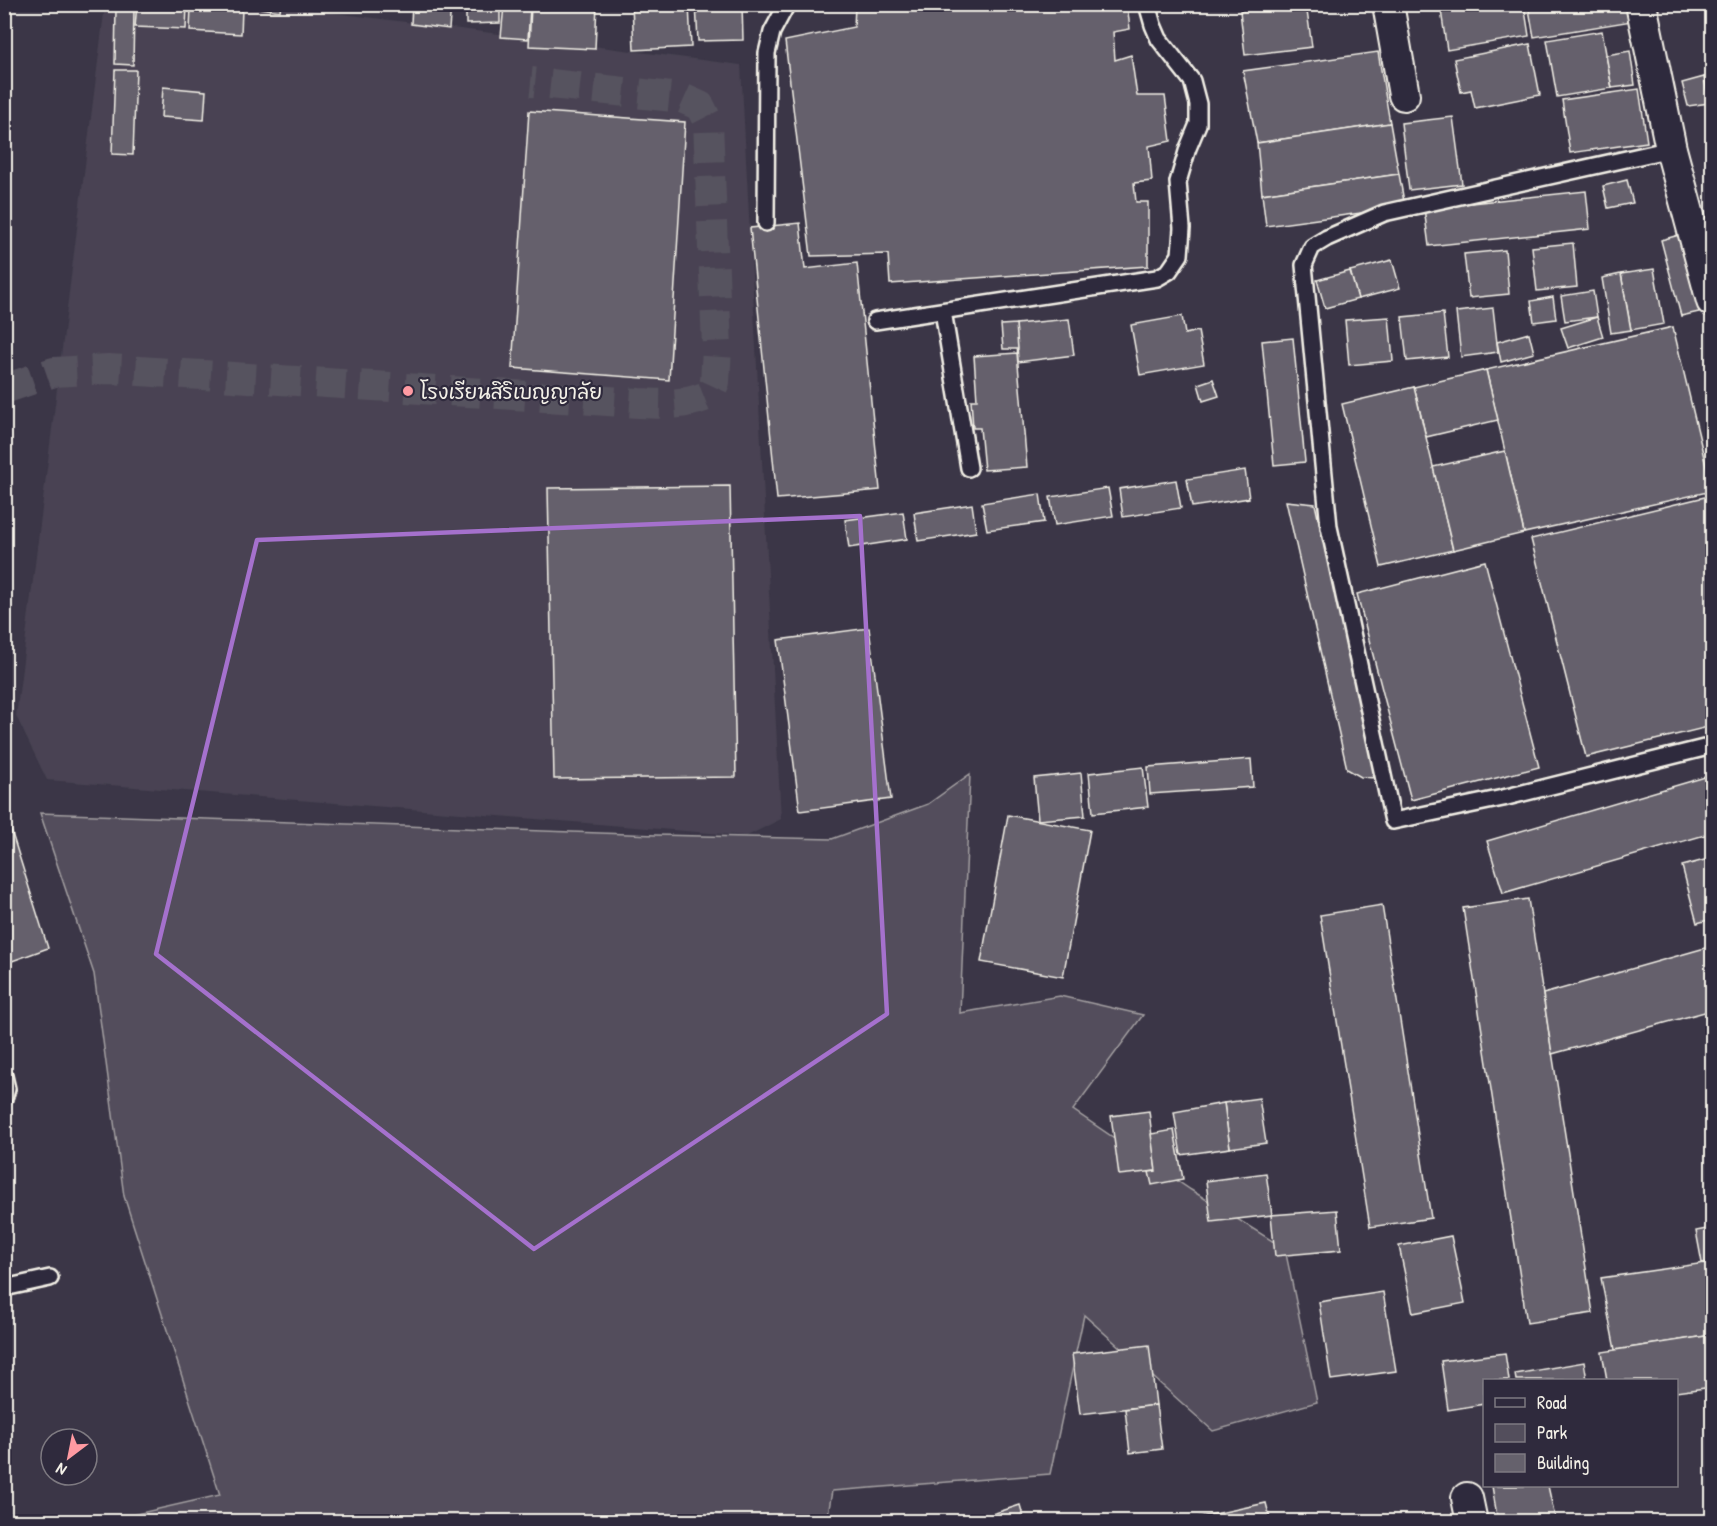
<svg xmlns="http://www.w3.org/2000/svg" width="1717" height="1526" font-family="'Patrick Hand','Playpen Sans Thai',sans-serif">
	<style>
		.built { fill: #484352 }
		.green { fill: #534e5c; stroke: #a4a0a2; stroke-width: 1.5 }
		.building { fill: #65616c; stroke: #f4f1e8; stroke-width: 1.5 }
		.lines { fill: none; stroke-linecap: round; stroke-linejoin: round }
		.minor-tunnel { stroke: #57525f; stroke-width: 30; stroke-dasharray: 30 15; stroke-linecap: butt }
		.service-casing { stroke: #f4f1e8; stroke-width: 20 }
		.minor-casing { stroke: #f4f1e8; stroke-width: 34 }
		.service { stroke: #2f2a3d; stroke-width: 15 }
		.minor { stroke: #2f2a3d; stroke-width: 30 }
		.marked { fill: none; stroke: #a571cd; stroke-width: 4.5; stroke-linejoin: round }
		.poi-dot { fill: #ff9aa2; stroke: #2f2a3d; stroke-width: 2 }
		.labels { text-anchor: middle; dominant-baseline: central; stroke-width: 4.5; stroke-linejoin: round; paint-order: stroke }
		.poi-label { font-size: 20px; fill: #f4f1e8; stroke: #2f2a3d; text-anchor: start }
	</style>
	<rect width="100%" height="100%" fill="#3b3647"/>
	<filter id="ink" filterUnits="userSpaceOnUse"><feTurbulence type="fractalNoise" baseFrequency=".0167" numOctaves="2"/><feDisplacementMap in="SourceGraphic" scale="12" xChannelSelector="R" yChannelSelector="G"/><feConvolveMatrix kernelMatrix="1 2 1 2 8 2 1 2 1" color-interpolation-filters="sRGB"/></filter>
	<g filter="url(#ink)">
		<path class="built" d="M105 5H272L741 65 781 819 747 836 47 780 16 716Z"/>
		<path class="green" d="M970 774 960 1013 1060 996 1143 1015 1073 1110 1191 1190 1285 1249 1317 1402 1213 1431 1084 1315 1050 1474 832 1491 827 1521H121L119 1518 220 1495 124 1196 94 974 40 813 656 835 832 839 928 804Z"/>
		<g class="building">
			<path d="M137 4 187 5 186 29 135 27Z"/>
			<path d="M246 4H281L280 11 246 6Z"/>
			<path d="M412 4H451L449 29 411 24Z"/>
			<path d="M466 4H500V23L466 24Z"/>
			<path d="M568 4H597L595 49 529 46 531 7 568 9Z"/>
			<path d="M632 4H689L691 47 634 50Z"/>
			<path d="M696 4H742L743 40 698 41Z"/>
			<path d="M865 4H1127L1130 29 1113 32 1115 60 1131 55 1137 96H1165L1171 141 1149 146 1152 181 1134 183 1136 202H1148V266L890 284 888 254 811 256 785 41 854 27 855 6Z"/>
			<path d="M1292 4H1306L1312 47 1245 55 1240 11Z"/>
			<path d="M1440 4H1524L1529 36 1447 50Z"/>
			<path d="M1528 4H1629L1632 21 1534 37Z"/>
			<path d="M504 5 530 7 528 39 501 37Z"/>
			<path d="M191 6 242 9 241 34 190 31Z"/>
			<path d="M116 8H134L133 65 115 64Z"/>
			<path d="M1602 31 1612 88 1557 97 1547 40Z"/>
			<path d="M1530 44 1540 95 1475 108 1471 90 1461 92 1454 59Z"/>
			<path d="M1630 51 1635 85 1612 88 1606 55Z"/>
			<path d="M1378 52 1390 123 1257 143 1243 71Z"/>
			<path d="M115 70H136L133 155 112 154Z"/>
			<path d="M1712 76V102L1709 103 1704 77Z"/>
			<path d="M1704 77 1709 103 1688 106 1682 83Z"/>
			<path d="M163 87 206 91 204 120 161 117Z"/>
			<path d="M1639 89 1647 142 1570 153 1562 100Z"/>
			<path d="M529 111 685 122 669 380 512 368Z"/>
			<path d="M1453 117 1462 184 1409 190 1401 123Z"/>
			<path d="M1390 123 1399 174 1262 194 1257 143Z"/>
			<path d="M1712 131V159L1708 132Z"/>
			<path d="M1399 174 1405 207 1266 226 1262 194Z"/>
			<path d="M1627 180 1633 203 1608 208 1603 186Z"/>
			<path d="M1586 191 1590 229 1429 246 1424 208Z"/>
			<path d="M800 223 805 269 857 263 880 490 777 499 750 228Z"/>
			<path d="M1679 235 1699 312 1681 316 1661 240Z"/>
			<path d="M1573 243 1577 287 1537 291 1532 247Z"/>
			<path d="M1505 250 1509 294 1469 298 1464 254Z"/>
			<path d="M1392 260 1400 288 1358 299 1350 271Z"/>
			<path d="M1654 269 1664 324 1631 330 1621 274Z"/>
			<path d="M1350 271 1358 299 1325 308 1317 280Z"/>
			<path d="M1621 274 1631 330 1611 333 1602 278Z"/>
			<path d="M1593 291 1597 317 1565 321 1561 296Z"/>
			<path d="M1553 297 1556 319 1534 322 1531 301Z"/>
			<path d="M1493 308 1498 352 1461 357 1456 312Z"/>
			<path d="M1443 313 1448 357 1407 361 1402 317Z"/>
			<path d="M1182 316 1185 334 1198 331 1204 364 1140 375 1131 325Z"/>
			<path d="M1389 317 1393 361 1349 365 1345 320Z"/>
			<path d="M1597 317 1603 337 1568 348 1561 328Z"/>
			<path d="M1069 319 1074 355 1018 362 1016 324Z"/>
			<path d="M1016 324 1018 349H1003L1001 325Z"/>
			<path d="M1673 327 1712 491 1524 533 1486 370Z"/>
			<path d="M1529 333 1534 353 1501 362 1497 342Z"/>
			<path d="M1293 338 1305 462 1274 465 1262 341Z"/>
			<path d="M1017 353 1027 467 984 470 980 428H973L971 400H977L974 356Z"/>
			<path d="M1486 370 1498 420 1426 437 1414 387Z"/>
			<path d="M1213 379 1219 396 1203 401 1198 384Z"/>
			<path d="M1414 387 1453 550 1381 567 1342 404Z"/>
			<path d="M1505 451 1524 533 1453 550 1433 467Z"/>
			<path d="M1245 470 1249 498 1192 507 1187 479Z"/>
			<path d="M1176 480 1181 508 1123 517 1119 489Z"/>
			<path d="M730 486 736 777 554 779 548 488Z"/>
			<path d="M1108 488 1113 516 1055 525 1050 497Z"/>
			<path d="M1040 494 1044 522 987 530 982 503Z"/>
			<path d="M1709 496 1712 511V726L1586 757 1531 539Z"/>
			<path d="M1286 501 1315 504 1375 778 1361 777 1347 769Z"/>
			<path d="M972 504 976 532 918 541 914 513Z"/>
			<path d="M903 512 907 539 849 548 845 520Z"/>
			<path d="M1485 561 1539 767 1411 800 1357 594Z"/>
			<path d="M869 628 891 799 800 811 778 640Z"/>
			<path d="M1251 759 1253 787 1150 794 1148 767Z"/>
			<path d="M1143 767 1148 807 1093 813 1089 773Z"/>
			<path d="M1081 773 1085 816 1038 820 1034 778Z"/>
			<path d="M1712 775V833L1503 893 1487 841Z"/>
			<path d="M4 808 48 948 4 964Z"/>
			<path d="M1008 815 1090 830 1063 977 981 962Z"/>
			<path d="M1712 858V919L1697 923 1682 866Z"/>
			<path d="M1528 899 1593 1313 1527 1323 1463 908Z"/>
			<path d="M1382 905 1431 1218 1370 1227 1320 915Z"/>
			<path d="M1712 946V1010L1552 1054 1543 994Z"/>
			<path d="M1259 1098 1266 1143 1230 1148 1224 1103Z"/>
			<path d="M1224 1103 1230 1148 1181 1155 1174 1112Z"/>
			<path d="M1149 1111 1156 1171 1119 1175 1111 1116Z"/>
			<path d="M1174 1130 1183 1179 1152 1185 1149 1172 1156 1171 1151 1134Z"/>
			<path d="M1266 1173 1272 1215 1211 1222 1206 1181Z"/>
			<path d="M1337 1210 1341 1250 1275 1256 1271 1215Z"/>
			<path d="M1712 1228V1262L1702 1263 1696 1231Z"/>
			<path d="M1451 1236 1465 1303 1413 1313 1399 1246Z"/>
			<path d="M1712 1262V1335L1615 1350 1601 1278Z"/>
			<path d="M1383 1292 1396 1371 1331 1380 1319 1302Z"/>
			<path d="M1712 1335V1387L1676 1392V1380H1607L1602 1352Z"/>
			<path d="M1149 1345 1156 1405 1080 1414 1072 1354Z"/>
			<path d="M1505 1353 1509 1380H1484V1404L1448 1410 1441 1361Z"/>
			<path d="M1584 1362 1587 1380H1516L1515 1374Z"/>
			<path d="M1156 1405 1162 1449 1130 1453 1125 1409Z"/>
			<path d="M1492 1486H1548L1556 1522H1498Z"/>
			<path d="M1266 1503 1271 1522H1197L1196 1518Z"/>
			<path d="M1020 1505 1025 1522H978L977 1519Z"/>
		</g>
		<g class="lines">
			<path class="minor-tunnel" d="M4 389 54 372 108 369 639 403C665 404 684 406 709 395L715 382 717 348 708 122 700 106 682 98 531 82"/>
			<g class="service-casing">
				<g id="service">
					<path d="M1671 149 1384 213 1327 238 1312 247 1304 265 1329 527 1393 821 1503 798 1712 746"/>
					<path d="M766 223 767 53 772 32 787 4"/>
					<path d="M943 311 969 468"/>
					<path d="M875 321 1157 278 1169 271 1180 255 1182 228 1178 182 1188 148 1198 124V104L1192 81 1159 39 1153 25 1147 4"/>
					<path d="M4 1076 7 1089 4 1098"/>
					<path d="M4 1288 50 1278"/>
				</g>
			</g>
			<g class="minor-casing">
				<g id="minor">
					<path d="M1388 4 1404 95"/>
					<path d="M1641 4 1671 149 1712 301"/>
					<path d="M1467 1498 1472 1522"/>
				</g>
			</g>
			<use href="#service" class="service"/>
			<use href="#minor" class="minor"/>
		</g>
	</g>
	<path class="marked" d="M860 516 887 1014 534 1249 156 954 257 540Z"/>
	<circle class="poi-dot" cx="408" cy="391" r="6"/>
	<g class="labels">
		<g class="poi-label">
			<text x="420" y="391">โรงเรียนสิริเบญญาลัย</text>
		</g>
	</g>
	<rect width="1717" height="1526" fill="none" stroke="#2f2a3d" stroke-width="24"/>
	<rect x="12" y="12" width="1693" height="1502" fill="none" stroke="#f4f1e8" stroke-width="2" filter="url(#ink)"/>
	<rect x="1483" y="1379" width="195" height="108" fill="#2f2a3d" stroke="#7e7a81" stroke-width="1.5"/>
	<rect x="1495" y="1398" width="30" height="9" fill="#2f2a3d" stroke="#7e7a81" stroke-width="1.5"/>
	<text x="1537" y="1409" font-size="18" fill="#f4f1e8">Road</text>
	<rect x="1495" y="1424" width="30" height="18" fill="#534e5c" stroke="#7e7a81" stroke-width="1.5"/>
	<text x="1537" y="1439" font-size="18" fill="#f4f1e8">Park</text>
	<rect x="1495" y="1454" width="30" height="18" fill="#65616c" stroke="#7e7a81" stroke-width="1.5"/>
	<text x="1537" y="1469" font-size="18" fill="#f4f1e8">Building</text>
	<g transform="translate(69 1457) rotate(212)"><circle r="28" fill="#2f2a3d" stroke="#7e7a81" stroke-width="1.5"/>
	<path d="M0-4.5L10 22L0 15L-10 22Z" fill="#ff9aa2"/>
	<text y="-9" font-size="16" font-weight="bold" text-anchor="middle" fill="#f4f1e8">N</text>
	</g>
</svg>
